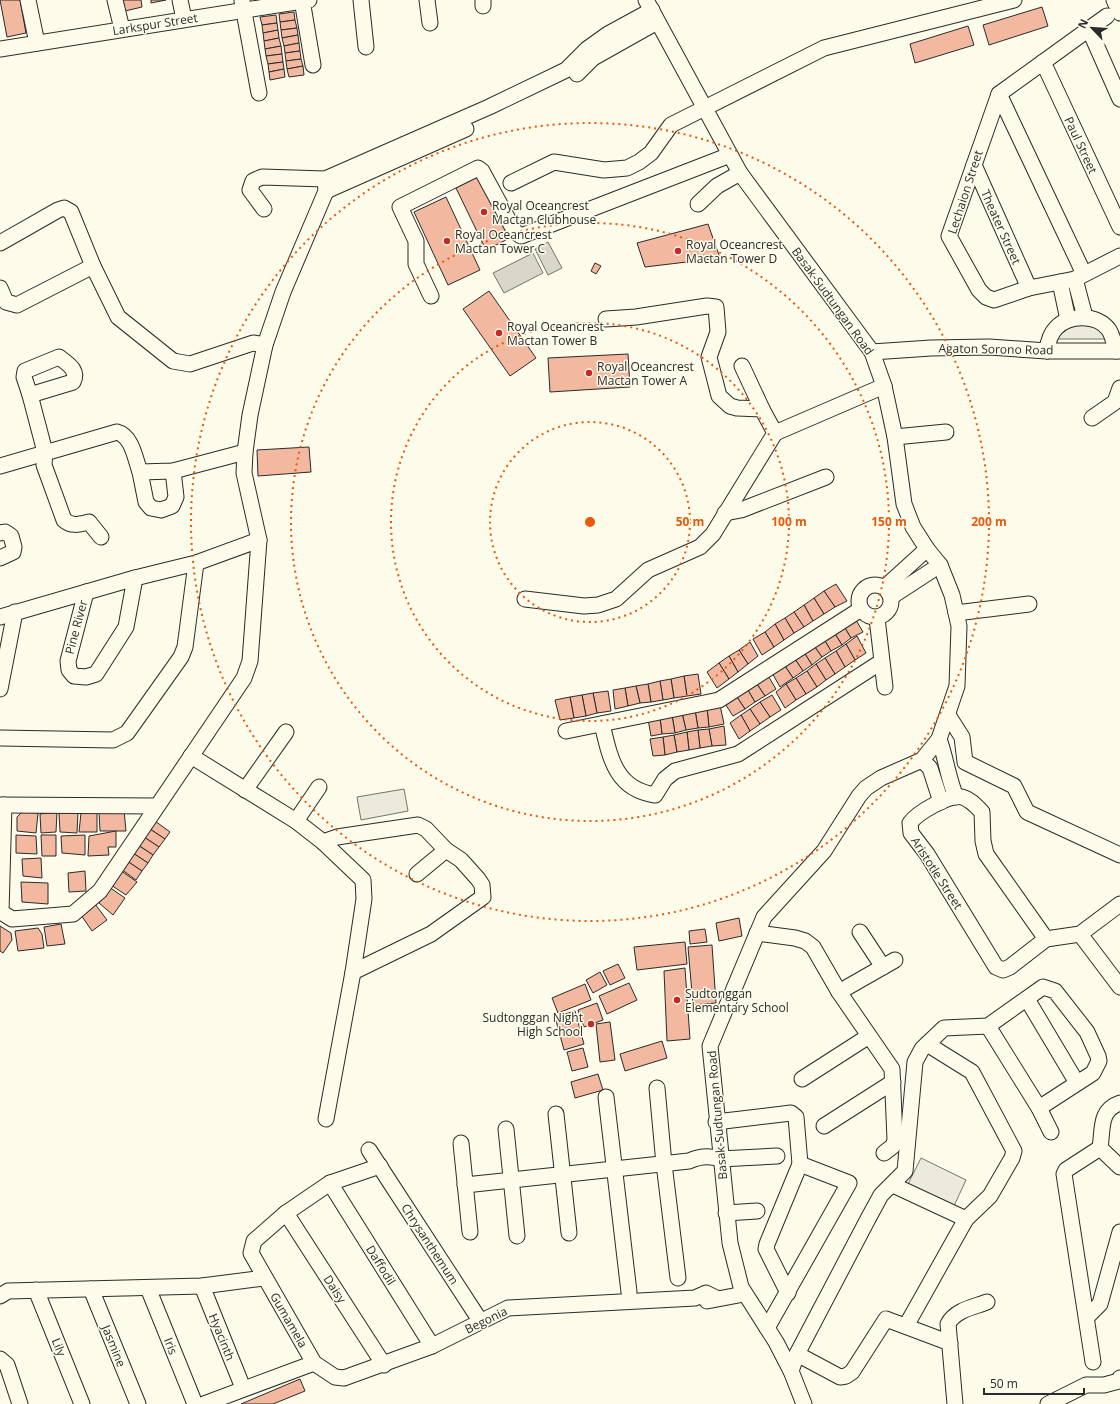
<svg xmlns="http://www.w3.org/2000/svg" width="1120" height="1404" font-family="'Open Sans',sans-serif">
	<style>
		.green { fill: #ecebdb; stroke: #74746e }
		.water { fill: #d8d7c9; stroke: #74746e }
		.building { fill: #f2b8a0; stroke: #2b2b2b }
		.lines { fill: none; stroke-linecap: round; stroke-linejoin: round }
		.minor-casing { stroke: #2b2b2b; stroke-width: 17 }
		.minor { stroke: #fdfbea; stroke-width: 15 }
		.ring { fill: none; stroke: #e8590c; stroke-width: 2; stroke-dasharray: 2 4 }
		.poi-dot { fill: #c62828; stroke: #fdfbea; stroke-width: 1.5 }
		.labels { text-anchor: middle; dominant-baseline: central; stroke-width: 3; stroke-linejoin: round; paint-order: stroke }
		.street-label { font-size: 12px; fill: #2b2b2b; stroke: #fdfbea }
		.poi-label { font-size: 12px; fill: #2b2b2b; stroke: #fdfbea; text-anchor: start }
		.centre { fill: #e8590c; stroke: #fdfbea; stroke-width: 2 }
		.ring-label { font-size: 12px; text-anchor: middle; font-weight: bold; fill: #e8590c; stroke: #fdfbea; stroke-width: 3; stroke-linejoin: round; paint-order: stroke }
	</style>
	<rect width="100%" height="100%" fill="#fdfbea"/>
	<g class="green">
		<path d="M1087 324 1102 330 1107 339H1054C1064 328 1073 325 1087 324Z"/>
		<path d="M404 789 408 811 361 820 357 797Z"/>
		<path d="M921 1158 966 1180 953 1208 907 1186Z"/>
	</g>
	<g class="water">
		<path d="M548 242 562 268 548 275 535 249Z"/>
		<path d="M533 253 543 273 504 293 493 273Z"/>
	</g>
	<g class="building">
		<path d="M0 0H20L26 33 7 37Z"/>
		<path d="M123 0H141L142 7 125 11Z"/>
		<path d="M151 0H166L151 3Z"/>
		<path d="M1042 7 1048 26 989 45 983 25Z"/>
		<path d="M294 12 295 20 280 22 279 14Z"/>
		<path d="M276 15 277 23 262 25 260 17Z"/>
		<path d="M295 20 297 28 281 30 280 22Z"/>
		<path d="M277 23 278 30 263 33 262 25Z"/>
		<path d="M968 26 974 45 915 63 910 44Z"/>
		<path d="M297 28 298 35 282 38 281 30Z"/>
		<path d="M278 30 279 38 264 41 263 33Z"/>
		<path d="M298 35 299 43 284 46 282 38Z"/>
		<path d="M279 38 281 46 265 49 264 41Z"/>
		<path d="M299 43 300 51 285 53 284 46Z"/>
		<path d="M281 46 282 54 266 56 265 49Z"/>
		<path d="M300 51 301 59 286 61 285 53Z"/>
		<path d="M282 54 283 62 268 64 266 56Z"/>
		<path d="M301 59 303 66 287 69 286 61Z"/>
		<path d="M283 62 284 69 269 72 268 64Z"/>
		<path d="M303 66 304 75 289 77 287 69Z"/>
		<path d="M284 69 285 77 270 80 269 72Z"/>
		<path d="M482 175 512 237 486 250 456 188Z"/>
		<path d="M446 197 480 270 448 285 414 212Z"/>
		<path d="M708 224 720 258 645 267 637 243Z"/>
		<path d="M595 263 601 266 596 274 591 271Z"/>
		<path d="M489 291 536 358 510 376 463 309Z"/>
		<path d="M628 354 630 387 550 392 548 358Z"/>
		<path d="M309 447 311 472 258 476 257 450Z"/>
		<path d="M836 584 847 601 835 607 824 591Z"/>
		<path d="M824 591 835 607 824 614 814 598Z"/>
		<path d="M814 598 824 614 813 621 804 605Z"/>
		<path d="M804 605 813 621 804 627 794 612Z"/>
		<path d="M794 612 804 627 794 633 785 618Z"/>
		<path d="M853 615 863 632 851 638 842 623Z"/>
		<path d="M785 618 794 633 784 640 775 624Z"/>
		<path d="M842 623 851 638 842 645 832 629Z"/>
		<path d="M775 624 784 640 774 647 765 632Z"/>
		<path d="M832 629 842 645 831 651 822 636Z"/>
		<path d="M765 632 774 647 762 655 753 639Z"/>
		<path d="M822 636 831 651 822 657 812 643Z"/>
		<path d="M857 636 866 653 855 660 846 644Z"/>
		<path d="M750 642 758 656 748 664 739 650Z"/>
		<path d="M812 643 822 657 812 665 802 649Z"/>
		<path d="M846 644 855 660 845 667 836 651Z"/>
		<path d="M802 649 812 665 803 671 793 656Z"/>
		<path d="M739 650 748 664 738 672 729 656Z"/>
		<path d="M836 651 845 667 835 674 825 658Z"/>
		<path d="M729 656 738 672 729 679 719 663Z"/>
		<path d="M793 656 803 671 793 678 783 663Z"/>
		<path d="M825 658 835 674 826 680 816 664Z"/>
		<path d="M719 663 729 679 717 688 707 672Z"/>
		<path d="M783 663 793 678 780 687 771 671Z"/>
		<path d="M816 664 826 680 817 687 807 671Z"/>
		<path d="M807 671 817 687 806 694 796 678Z"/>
		<path d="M698 674 701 694 687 696 684 676Z"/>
		<path d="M767 674 776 689 765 696 755 681Z"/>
		<path d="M684 676 687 696 674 698 671 679Z"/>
		<path d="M796 678 806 694 796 700 786 684Z"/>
		<path d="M671 679 674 698 663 700 660 681Z"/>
		<path d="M660 681 663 700 651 702 648 684Z"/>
		<path d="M755 681 765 696 755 702 746 687Z"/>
		<path d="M648 684 651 702 640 703 636 686Z"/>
		<path d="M786 684 796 700 785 708 776 692Z"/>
		<path d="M636 686 640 703 628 706 625 688Z"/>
		<path d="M746 687 755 702 745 709 735 694Z"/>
		<path d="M625 688 628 706 615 709 613 690Z"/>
		<path d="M608 691 611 711 597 713 593 693Z"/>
		<path d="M593 693 597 713 586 716 582 695Z"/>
		<path d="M735 694 745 709 733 716 724 702Z"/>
		<path d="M582 695 586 716 574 718 570 697Z"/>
		<path d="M772 695 781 710 770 717 760 702Z"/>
		<path d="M570 697 574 718 560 720 555 700Z"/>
		<path d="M760 702 770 717 760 724 750 709Z"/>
		<path d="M720 705 724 724 709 727 707 708Z"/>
		<path d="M707 708 709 727 698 728 695 710Z"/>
		<path d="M750 709 760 724 750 731 741 715Z"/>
		<path d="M695 710 698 728 686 730 682 713Z"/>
		<path d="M682 713 686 730 675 733 672 715Z"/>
		<path d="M672 715 675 733 662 734 660 718Z"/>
		<path d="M741 715 750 731 739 739 730 723Z"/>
		<path d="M660 718 662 734 651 736 648 719Z"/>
		<path d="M724 726 726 745 712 746 709 729Z"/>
		<path d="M709 729 712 746 700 748 698 730Z"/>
		<path d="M698 730 700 748 689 750 687 732Z"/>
		<path d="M687 732 689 750 677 752 674 735Z"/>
		<path d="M674 735 677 752 665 755 663 737Z"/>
		<path d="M663 737 665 755 653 756 650 739Z"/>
		<path d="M124 810 126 831H100L99 811Z"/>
		<path d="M22 812 38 813 36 833 17 831V817Z"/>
		<path d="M57 812 56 832 41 833 40 814Z"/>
		<path d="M78 812 77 833 60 832 59 813Z"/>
		<path d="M97 812V832H79L81 813Z"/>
		<path d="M155 821 170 832 165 839 150 829Z"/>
		<path d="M150 829 165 839 159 847 144 837Z"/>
		<path d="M116 831V847H108L109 855 88 856 89 836Z"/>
		<path d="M16 835 36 836 37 854 16 853Z"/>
		<path d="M41 835H56V856H42Z"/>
		<path d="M85 835V855L62 853 61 836Z"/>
		<path d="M144 837 159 847 153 855 138 845Z"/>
		<path d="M138 845 153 855 148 863 133 853Z"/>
		<path d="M133 853 148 863 142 871 127 861Z"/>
		<path d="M41 858 42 878 23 876 22 859Z"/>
		<path d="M127 861 142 871 136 880 121 869Z"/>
		<path d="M120 870 137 882 126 895 111 885Z"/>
		<path d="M85 871 86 891 69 892 68 873Z"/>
		<path d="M21 882 48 883V904L22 902Z"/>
		<path d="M109 887 125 898 113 915 99 903Z"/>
		<path d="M95 904 107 920 92 931 81 915Z"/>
		<path d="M739 918 742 936 719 941 716 923Z"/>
		<path d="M61 924 65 944 47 946 44 927Z"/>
		<path d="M0 926 11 933 12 940 3 953 0 951Z"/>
		<path d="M38 928 42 934 44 948 18 951 15 931Z"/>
		<path d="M705 929 707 942 690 944 689 931Z"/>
		<path d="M685 942 687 964 637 970 634 947Z"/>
		<path d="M712 945 716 1003 693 1005 688 947Z"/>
		<path d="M618 964 625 978 610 985 603 971Z"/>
		<path d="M685 968 690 1039 667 1041 664 971Z"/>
		<path d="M600 972 607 985 593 993 586 980Z"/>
		<path d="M629 983 637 1000 607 1014 599 996Z"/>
		<path d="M585 984 591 1000 558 1013 552 998Z"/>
		<path d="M597 1003 603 1020 584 1027 578 1010Z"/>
		<path d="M575 1011 584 1044 564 1050 555 1017Z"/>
		<path d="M610 1022 615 1060 600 1062 596 1024Z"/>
		<path d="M662 1041 667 1058 625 1071 620 1054Z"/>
		<path d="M583 1048 588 1067 572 1071 567 1052Z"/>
		<path d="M598 1074 603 1090 575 1098 571 1082Z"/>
		<path d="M300 1379 305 1391 273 1404H241Z"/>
	</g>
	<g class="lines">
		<g class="minor-casing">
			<g id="minor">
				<path d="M28 0 37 43"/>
				<path d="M115 0 122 29"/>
				<path d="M180 0 184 19"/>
				<path d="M302 0 313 65"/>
				<path d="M361 0 366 47"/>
				<path d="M427 0 430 23"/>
				<path d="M483 0V6"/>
				<path d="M646 0 740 173 872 352 884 386 895 437 904 504 913 527 927 549 940 565 952 595 959 626 957 686 939 739 922 760 881 778 866 788 859 796 824 851 764 917 710 1046 730 1243 741 1287 776 1342 791 1371 804 1404"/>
				<path d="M1114 0 1120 13"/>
				<path d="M242 1 259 93"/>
				<path d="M1107 16 999 94 949 236 979 290 986 297 994 300 1029 288 1075 279 1120 256"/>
				<path d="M1089 29 1120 99"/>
				<path d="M0 49 309 0"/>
				<path d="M1043 62 1120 227"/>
				<path d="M577 74 593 58 657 22"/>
				<path d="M999 94 1084 274"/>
				<path d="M974 165 1029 288"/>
				<path d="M511 183 554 162 604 170 627 168 639 162 651 153 671 125 824 48 1014 0"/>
				<path d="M326 191 466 129"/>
				<path d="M698 204 717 186 740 173"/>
				<path d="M264 209 250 190 253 181 262 177 325 179 489 107 566 70 587 49 608 34 652 10"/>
				<path d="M0 243 58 210 64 208 71 212 93 266 118 317 173 361 190 364 253 343 265 345"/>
				<path d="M1075 279 1085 317"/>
				<path d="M1060 282 1068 320"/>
				<path d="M0 288 6 302 17 305 93 266"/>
				<path d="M431 296 416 264V241L400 207 478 168 482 171 515 232 521 236 730 155"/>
				<path d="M606 319 636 317 707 306 716 307 718 332 709 357 719 396 730 406 737 408 762 409 775 433"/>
				<path d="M1047 351C1048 342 1050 334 1056 328 1069 314 1098 314 1109 330 1113 336 1114 344 1116 351"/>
				<path d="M872 352 931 348 989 347 1047 351H1120"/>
				<path d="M59 357C68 364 79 370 73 382L30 395 24 377 25 371Z"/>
				<path d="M742 366 762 409"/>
				<path d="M30 395 45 452 44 465 64 520C72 527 80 524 89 522L101 537"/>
				<path d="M1092 418 1115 402 1120 388"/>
				<path d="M895 437 946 432"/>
				<path d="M0 466 117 432C132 436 135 458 140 472L173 471 245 452"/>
				<path d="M140 472 146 502 151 508 161 510 172 506 176 497 173 471"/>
				<path d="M725 513 741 510 826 477"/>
				<path d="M0 533 5 532 11 536 14 547 13 552 0 558"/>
				<circle cx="875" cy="601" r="16"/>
				<path d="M884 588 927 549"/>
				<path d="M86 592 68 661 69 670 74 676 86 677 96 674 126 627 135 578"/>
				<path d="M891 597 940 565"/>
				<path d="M525 599 584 606 598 605 616 599 648 570 700 547 713 534 775 433 884 386"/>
				<path d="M956 613 1029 604"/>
				<path d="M0 617 135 578 196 563 259 540"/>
				<path d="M877 618 885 687"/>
				<path d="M0 689 15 612"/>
				<path d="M948 715 962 737 965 762 1014 786 1027 812 1120 855"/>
				<path d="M602 724C610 757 615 789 655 795L665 779 675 771 738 754 881 662"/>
				<path d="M566 731 719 700 861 609"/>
				<path d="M0 738 113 740 127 733 181 657 185 647 196 563"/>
				<path d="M939 739C946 758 948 778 956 797"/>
				<path d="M191 756 296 821 323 842 363 880 364 899 353 972 326 1119"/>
				<path d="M922 760 930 768 941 802"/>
				<path d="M245 790 286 732"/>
				<path d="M0 805 156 806"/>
				<path d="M4 805 1 912 12 919 73 914 100 891 244 678 250 661 259 540 244 473 245 452 250 415 265 345 283 292 326 191 325 179"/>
				<path d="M296 821 319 787"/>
				<path d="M323 842 337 837 418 825 426 829 446 850 461 860 478 879 482 885 483 897 431 934 353 972"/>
				<path d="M417 874 446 850"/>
				<path d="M860 932 883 967"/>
				<path d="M757 933 795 938 805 941 813 947 839 992 892 1069 895 1140 893 1146 884 1153"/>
				<path d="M1080 934 1120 987"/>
				<path d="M1046 939 986 854 983 841 982 812C976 806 970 799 962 797 949 794 917 813 910 823L911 833 927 854 996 967 1003 970 1010 967 1046 939 1080 934 1120 904"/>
				<path d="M839 992 895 960"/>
				<path d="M1027 999 1077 1083"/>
				<path d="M988 1026 1039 1108 1051 1132"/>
				<path d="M802 1079 869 1036"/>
				<path d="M657 1088 664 1164 678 1278"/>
				<path d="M606 1097 629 1292"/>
				<path d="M556 1114 569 1233"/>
				<path d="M716 1122 791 1113 796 1117 800 1164 767 1244 766 1249 788 1293"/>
				<path d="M824 1126 893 1082"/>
				<path d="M506 1129 517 1236"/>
				<path d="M461 1143 470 1232"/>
				<path d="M1100 1148 1120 1167"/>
				<path d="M369 1150 481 1322"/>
				<path d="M380 1166 330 1183 286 1213 254 1241 251 1253 314 1363 335 1377 344 1378 432 1346 508 1308 695 1298 706 1293 716 1298"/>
				<path d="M330 1183 432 1346"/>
				<path d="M465 1185 689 1161C700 1156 709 1155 720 1159L777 1156"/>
				<path d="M893 1185 966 1219"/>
				<path d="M286 1213 384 1365"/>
				<path d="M726 1213 757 1211"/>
				<path d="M202 1286 243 1388"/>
				<path d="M148 1288 195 1404"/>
				<path d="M91 1289 138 1404"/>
				<path d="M36 1290 82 1404"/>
				<path d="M0 1296 8 1291 202 1286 264 1278"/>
				<path d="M707 1301 744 1294"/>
				<path d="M1087 1317 1100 1304 1120 1232"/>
				<path d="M906 1326 966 1219 990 1196 1012 1158 1014 1151 972 1072 927 1044"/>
				<path d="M767 1328 849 1183 800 1164"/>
				<path d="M797 1354 840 1377 846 1376 852 1372 886 1319 950 1343"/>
				<path d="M0 1359 7 1365 20 1404"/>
				<path d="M1093 1362 1064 1174 1066 1170 1100 1148C1103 1129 1099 1110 1120 1103"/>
				<path d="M791 1371 797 1354 869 1217 881 1195 905 1171 915 1062 922 1049 944 1028 988 1026 1043 987 1055 991 1087 1032 1098 1056 1099 1061 1093 1073 1039 1108"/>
				<path d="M204 1404 314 1363"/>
				<path d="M955 1404 948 1324C955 1310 974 1307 987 1302"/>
				<path d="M1048 1404 1086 1385H1104L1119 1381 1120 1378"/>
			</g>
		</g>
		<use href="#minor" class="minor"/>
	</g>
	<g class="ring">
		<circle cx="590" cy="522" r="100"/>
		<circle cx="590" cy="522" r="199"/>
		<circle cx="590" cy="522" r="299"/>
		<circle cx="590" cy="522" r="399"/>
	</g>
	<g class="poi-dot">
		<circle cx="484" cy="212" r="4"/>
		<circle cx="447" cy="241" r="4"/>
		<circle cx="678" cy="251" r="4"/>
		<circle cx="499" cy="333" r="4"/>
		<circle cx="589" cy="373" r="4"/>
		<circle cx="677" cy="1000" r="4"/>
		<circle cx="591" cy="1024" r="4"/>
	</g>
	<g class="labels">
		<g class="street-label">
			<text transform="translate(155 24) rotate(-9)">Larkspur Street</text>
			<text transform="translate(1081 145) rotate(65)">Paul Street</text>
			<text transform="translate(965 192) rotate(-72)">Lechaion Street</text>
			<text transform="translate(1001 227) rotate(66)">Theater Street</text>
			<text transform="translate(833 301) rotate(54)">Basak-Sudtungan Road</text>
			<text transform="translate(996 349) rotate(1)">Agaton Sorono Road</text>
			<text transform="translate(76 627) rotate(-75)">Pine River</text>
			<text transform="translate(937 873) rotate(57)">Aristotle Street</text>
			<text transform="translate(717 1115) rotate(-95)">Basak-Sudtungan Road</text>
			<text transform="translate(430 1244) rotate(57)">Chrysanthemum</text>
			<text transform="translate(381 1265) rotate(58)">Daffodil</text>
			<text transform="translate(335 1289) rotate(57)">Daisy</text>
			<text transform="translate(289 1320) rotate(60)">Gumamela</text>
			<text transform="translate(486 1320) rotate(-26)">Begonia</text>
			<text transform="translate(222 1337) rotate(68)">Hyacinth</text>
			<text transform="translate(114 1346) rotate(68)">Jasmine</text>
			<text transform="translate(171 1346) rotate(68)">Iris</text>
			<text transform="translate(59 1347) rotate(68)">Lily</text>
		</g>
		<g class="poi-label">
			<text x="492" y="205">Royal Oceancrest<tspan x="492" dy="14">Mactan Clubhouse</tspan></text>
			<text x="455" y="234">Royal Oceancrest<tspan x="455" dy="14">Mactan Tower C</tspan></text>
			<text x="686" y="244">Royal Oceancrest<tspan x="686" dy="14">Mactan Tower D</tspan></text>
			<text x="507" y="326">Royal Oceancrest<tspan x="507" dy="14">Mactan Tower B</tspan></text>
			<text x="597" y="366">Royal Oceancrest<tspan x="597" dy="14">Mactan Tower A</tspan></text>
			<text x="685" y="993">Sudtonggan<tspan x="685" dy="14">Elementary School</tspan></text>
			<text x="583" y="1017" text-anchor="end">Sudtonggan Night<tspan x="583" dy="14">High School</tspan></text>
		</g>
	</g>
	<circle cx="590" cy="522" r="6" class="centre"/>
	<g class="ring-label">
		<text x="690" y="526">50 m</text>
		<text x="789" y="526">100 m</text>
		<text x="889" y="526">150 m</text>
		<text x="989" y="526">200 m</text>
	</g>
	<g transform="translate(1092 28) rotate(295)" stroke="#fdfbea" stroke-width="3" paint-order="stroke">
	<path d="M0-3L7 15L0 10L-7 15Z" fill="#2b2b2b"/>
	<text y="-6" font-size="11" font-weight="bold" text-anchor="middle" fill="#2b2b2b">N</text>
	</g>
	<path d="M984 1388v6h100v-6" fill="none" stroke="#2b2b2b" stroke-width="2"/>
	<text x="990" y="1388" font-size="12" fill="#2b2b2b" stroke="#fdfbea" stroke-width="3" paint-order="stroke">50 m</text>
</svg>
